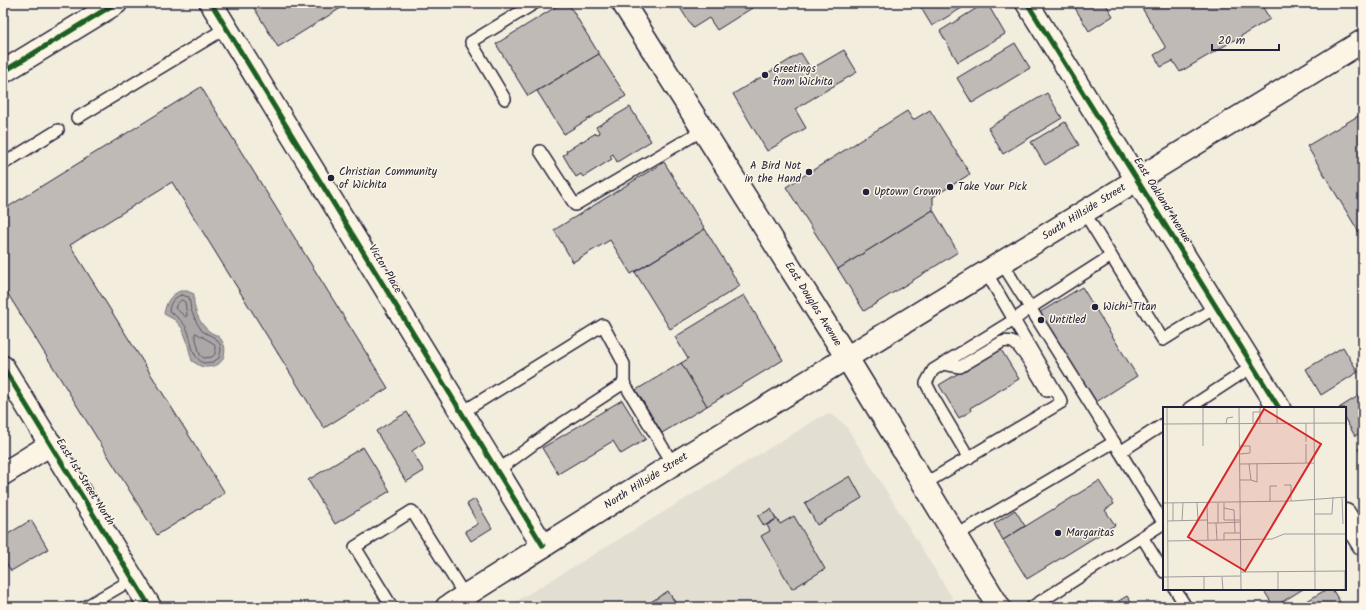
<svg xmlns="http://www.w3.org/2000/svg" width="1366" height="610" font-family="Kalam,sans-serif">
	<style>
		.built { fill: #e3ded2 }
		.water { fill: #aca7a6; stroke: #75727b }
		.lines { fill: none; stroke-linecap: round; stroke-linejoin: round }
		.shore { stroke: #595766; stroke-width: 1 }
		.building { fill: #bfbab6; stroke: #22223b }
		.lane-casing { stroke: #22223b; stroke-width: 14 }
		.street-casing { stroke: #22223b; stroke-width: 25 }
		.secondary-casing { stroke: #22223b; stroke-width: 25 }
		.lane { stroke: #fcf5e5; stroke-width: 11 }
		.street { stroke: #fcf5e5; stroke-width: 22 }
		.secondary { stroke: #fcf5e5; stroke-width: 22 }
		.cycleway-casing { stroke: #fcf5e5; stroke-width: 8 }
		.cycleway { stroke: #1b5e20; stroke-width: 5 }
		.poi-dot { fill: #22223b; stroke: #fcf5e5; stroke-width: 1.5 }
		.labels { text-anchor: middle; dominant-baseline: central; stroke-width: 3; stroke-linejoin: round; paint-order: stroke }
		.poi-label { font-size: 11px; fill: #22223b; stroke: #fcf5e5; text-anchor: start }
		.street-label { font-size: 11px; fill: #22223b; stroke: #fcf5e5 }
		.inset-road { fill: none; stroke: #9f9c9d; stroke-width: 1 }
		.view { fill: #d62828; fill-opacity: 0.15; stroke: #d62828; stroke-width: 2 }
		.inset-edge { fill: none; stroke: #22223b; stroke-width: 2 }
	</style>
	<rect width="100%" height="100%" fill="#f3edde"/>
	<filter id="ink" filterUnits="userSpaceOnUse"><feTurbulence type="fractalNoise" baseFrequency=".025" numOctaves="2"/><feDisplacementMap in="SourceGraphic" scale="8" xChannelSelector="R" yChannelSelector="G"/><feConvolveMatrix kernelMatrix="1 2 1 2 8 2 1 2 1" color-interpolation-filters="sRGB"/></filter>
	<g filter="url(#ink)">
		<path class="built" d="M830 414 837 418 846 426 958 607H507L822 416Z"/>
		<path class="water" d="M180 291H187L194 294C192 307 199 324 210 332 215 335 219 335 222 341 228 349 224 364 214 366 210 367 206 367 202 367L192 361 186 338 182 328 175 320 164 314C166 303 169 296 180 291Z"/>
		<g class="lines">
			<g class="shore">
				<path d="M181 295 189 297 191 310 197 323 202 331 215 338 220 344 221 350 219 358 213 362 203 363C190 355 193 342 187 329 183 321 177 317 169 311 170 303 173 298 181 295Z"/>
				<path d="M182 300 185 302 187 315 186 317 175 308 177 304Z"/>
				<path d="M196 333 213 343 215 346V354L212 357 204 358 200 355 195 335Z"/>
			</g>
		</g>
		<g class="building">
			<path d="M251 3H349L278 47Z"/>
			<path d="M562 3H568L599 54 528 96 496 44Z"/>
			<path d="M677 3H760L717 30 709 18 693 28Z"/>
			<path d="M918 3H970L932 26Z"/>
			<path d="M985 3H987L1005 34 958 62 940 31Z"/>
			<path d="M1072 3H1105L1113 16 1089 31Z"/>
			<path d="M1139 3H1267L1262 6 1270 19 1180 72 1173 61 1161 67 1154 55 1166 48Z"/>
			<path d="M1015 43 1030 68 972 103 957 78Z"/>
			<path d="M844 50 857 72 795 109 806 128 767 151 733 94 801 53 811 69Z"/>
			<path d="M599 54 626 96 564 134 537 91Z"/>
			<path d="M201 87 388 388 324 428 172 182 70 245 225 493 157 535 3 286V210Z"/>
			<path d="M1047 93 1062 118 1003 154 988 128Z"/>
			<path d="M630 107 651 141 617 162 613 154 610 156 612 159 583 177 581 174 576 177 563 155 567 153 566 151 596 133 598 134 600 133 596 127Z"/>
			<path d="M930 110 970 174 933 197V210L838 269 786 187 907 111 913 120Z"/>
			<path d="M1363 113V239L1307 146Z"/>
			<path d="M1065 122 1079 145 1045 165 1031 142Z"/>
			<path d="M664 162 705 229 631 274 610 240 573 262 554 230Z"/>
			<path d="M933 210 958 252 864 311 838 269Z"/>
			<path d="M705 229 740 286 670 329 635 272Z"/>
			<path d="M1082 287 1137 376 1093 404 1037 314Z"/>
			<path d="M744 295 783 360 707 406 681 363 688 359 675 337Z"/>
			<path d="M1343 347 1358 372 1321 395 1306 369Z"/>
			<path d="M1000 348 1019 379 970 408 971 411 959 418 939 385Z"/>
			<path d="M681 363 707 406 662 433 636 390Z"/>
			<path d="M1363 393V431L1355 436 1345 419V408H1339Z"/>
			<path d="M622 400 646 439 621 454 613 441 558 474 542 448Z"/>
			<path d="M407 412 425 442 412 451 424 471 406 482 376 431Z"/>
			<path d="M1363 446V457L1358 449Z"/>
			<path d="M363 447 390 491 335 524 308 480Z"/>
			<path d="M850 476 862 498 817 525 805 503Z"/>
			<path d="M1099 481 1114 504 1105 510 1115 525 1027 579 1003 540Z"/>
			<path d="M475 499 492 528 471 541 465 531 478 524 467 504Z"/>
			<path d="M771 509 776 519 764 526 758 516Z"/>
			<path d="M1015 510 1025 526 1003 540 994 524Z"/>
			<path d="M794 516 825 569 792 589 761 536 770 531 767 525 777 519 780 524Z"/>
			<path d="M31 520 48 549 11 571 3 558V537Z"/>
			<path d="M1263 589H1303L1274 607Z"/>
			<path d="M1327 589H1332L1343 607H1297Z"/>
			<path d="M668 591 678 607H643Z"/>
			<path d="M1127 596 1134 607H1109Z"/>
			<path d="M1080 601 1084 607H1070Z"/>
			<path d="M1092 603 1094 607H1086Z"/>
		</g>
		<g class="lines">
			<g class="lane-casing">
				<g id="lane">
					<path d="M505 99 471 42 535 3"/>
					<path d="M77 118 226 28"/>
					<path d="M540 151 575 205 703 130"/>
					<path d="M3 164 58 130"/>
					<path d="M1084 212 1163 340 1216 307"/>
					<path d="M1002 263 1114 442"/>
					<path d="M943 364 960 367 1002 342C1006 341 1010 341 1014 343 1026 352 1039 379 1047 391"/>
					<path d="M1189 408 1253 366"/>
					<path d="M461 413 603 325 624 364V383"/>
					<path d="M1120 452 1164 424"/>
					<path d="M969 458 933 397 926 383 933 370 1014 320 1030 308 1111 256"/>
					<path d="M497 471 558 426 624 383 673 464"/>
					<path d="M924 484 1062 402 986 272"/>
					<path d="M955 536 1114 442 1164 524"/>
					<path d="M1142 537 1164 572"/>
					<path d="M1175 589 1186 607"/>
					<path d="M85 607 133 579"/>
					<path d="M392 607 355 547 412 511 465 596"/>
					<path d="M1032 607 1164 523"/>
				</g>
			</g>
			<g class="street-casing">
				<g id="street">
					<path d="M211 3 543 546"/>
					<path d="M1027 3 1279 408"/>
					<path d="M3 72 116 3"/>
					<path d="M3 474 51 444"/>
					<path d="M1345 515 1363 544"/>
				</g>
			</g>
			<g class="secondary-casing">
				<g id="secondary">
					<path d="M623 3 847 358 999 607"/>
					<path d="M3 367 150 607"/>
					<path d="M447 607 678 461 1363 41"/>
				</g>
			</g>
			<use href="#lane" class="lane"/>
			<use href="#street" class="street"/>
			<use href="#secondary" class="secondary"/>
			<g class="cycleway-casing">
				<g id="cycleway">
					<path d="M211 3 543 546"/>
					<path d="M1027 3 1279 408"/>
					<path d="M3 72 116 3"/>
					<path d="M3 367 150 607"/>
				</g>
			</g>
			<use href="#cycleway" class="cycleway"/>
		</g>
	</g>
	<g class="poi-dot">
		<circle cx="765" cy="75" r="4"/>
		<circle cx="809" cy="172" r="4"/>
		<circle cx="331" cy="178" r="4"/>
		<circle cx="950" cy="187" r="4"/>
		<circle cx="866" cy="192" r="4"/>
		<circle cx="1095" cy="307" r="4"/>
		<circle cx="1041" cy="320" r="4"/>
		<circle cx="1058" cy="533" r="4"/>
	</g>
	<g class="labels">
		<g class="poi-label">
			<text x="773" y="69">Greetings<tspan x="773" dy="13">from Wichita</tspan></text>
			<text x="801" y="166" text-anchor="end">A Bird Not<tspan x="801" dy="13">in the Hand</tspan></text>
			<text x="339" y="172">Christian Community<tspan x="339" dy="13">of Wichita</tspan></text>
			<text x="958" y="187">Take Your Pick</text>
			<text x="874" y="192">Uptown Crown</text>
			<text x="1103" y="307">Wichi-Titan</text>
			<text x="1049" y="320">Untitled</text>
			<text x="1066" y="533">Margaritas</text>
		</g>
		<g class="street-label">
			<text transform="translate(1162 200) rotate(58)">East Oakland Avenue</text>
			<text transform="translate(1084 212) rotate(-32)">South Hillside Street</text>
			<text transform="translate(385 269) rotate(59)">Victor Place</text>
			<text transform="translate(813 304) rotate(58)">East Douglas Avenue</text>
			<text transform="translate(646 481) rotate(-32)">North Hillside Street</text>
			<text transform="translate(85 482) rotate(58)">East 1st Street North</text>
		</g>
	</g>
	<g transform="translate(1163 407)">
		<rect width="183" height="183" fill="#f3edde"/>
		<path class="inset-road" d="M4 0 5 183M40 0V39M76 0 78 183M114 0V16M151 0 152 183M143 16V35M0 17 183 16M63 17 64 11 70 10M90 17V5H97M97 17V0M143 37V56M76 39H87V46L77 47M77 57 151 56M77 73H88L86 57M88 73 94 75V57M121 78H128V94M179 90 180 117M107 95V79H114M0 96 130 94 183 90M10 96V114M34 96 35 113M44 96 45 133M61 96V113H78M61 101 71 103 72 126M152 107H169L170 90M4 114 44 113M19 114 20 96M44 116H55V96M53 116 54 133M55 116 78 115M61 133V126H78M4 134 109 132 121 127H183M78 165 183 164M0 170 78 169M41 170V183M59 170 60 183M115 183V165M182 183V164"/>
		<path class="view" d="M101 2 158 37 82 164 25 130Z"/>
		<rect width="183" height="183" class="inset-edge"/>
	</g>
	<rect width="1366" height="610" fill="none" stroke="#fcf5e5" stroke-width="16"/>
	<rect x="8" y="8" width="1350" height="594" fill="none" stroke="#22223b" stroke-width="1.5" filter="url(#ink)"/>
	<path d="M1212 44v6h67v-6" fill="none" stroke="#22223b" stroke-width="2"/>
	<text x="1218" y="44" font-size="12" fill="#22223b" stroke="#fcf5e5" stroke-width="3" paint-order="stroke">20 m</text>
</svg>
